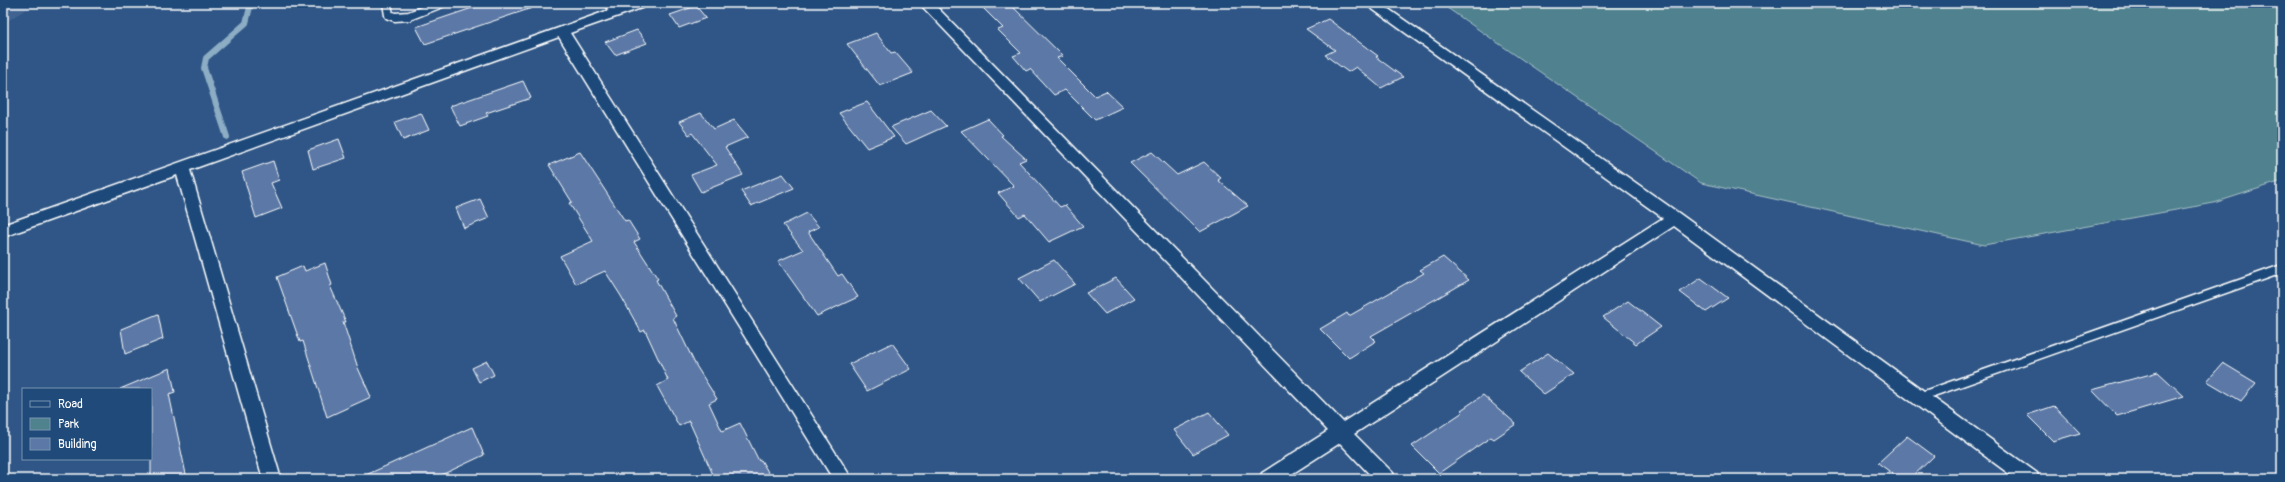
<svg xmlns="http://www.w3.org/2000/svg" width="2285" height="482" font-family="Pangolin,sans-serif">
	<style>
		.built { fill: #406392 }
		.green { fill: #50828e; stroke: #a8c0c6 }
		.lines { fill: none; stroke-linecap: round; stroke-linejoin: round }
		.stream { stroke: #8cadc4; stroke-width: 6 }
		.building { fill: #5b78a6; stroke: #fff }
		.lane-casing { stroke: #fff; stroke-width: 11 }
		.street-casing { stroke: #fff; stroke-width: 3 }
		.lane { stroke: #1f4a7a; stroke-width: 8 }
		.street { fill: #1f4a7a; fill-rule: evenodd }
	</style>
	<rect width="100%" height="100%" fill="#2f5686"/>
	<filter id="ink" filterUnits="userSpaceOnUse"><feTurbulence type="fractalNoise" baseFrequency=".025" numOctaves="2"/><feDisplacementMap in="SourceGraphic" scale="8" xChannelSelector="R" yChannelSelector="G"/><feConvolveMatrix kernelMatrix="1 2 1 2 8 2 1 2 1" color-interpolation-filters="sRGB"/></filter>
	<g filter="url(#ink)">
		<path class="built" d="M3 3H36L3 24Z"/>
		<path class="green" d="M1440 3H2282V181L2214 203 1984 245 1701 183Z"/>
		<g class="lines">
			<path class="stream" d="M227 137 204 68 206 58 246 23 251 3"/>
		</g>
		<g class="building">
			<path d="M487 3H538V6L425 44 416 27Z"/>
			<path d="M978 3H1009L1063 56 1057 58 1095 96 1106 91 1123 107 1095 120 1065 90 1054 95 1030 69 1026 71 1013 56 1021 53 998 30 1003 28Z"/>
			<path d="M696 6 706 18 679 28 670 15Z"/>
			<path d="M1328 19 1378 56 1376 57 1403 77 1381 88 1356 67 1348 72 1325 55 1335 50 1306 29Z"/>
			<path d="M637 30 647 43 615 55 605 42Z"/>
			<path d="M876 33 891 53 895 52 913 73 880 86 847 44Z"/>
			<path d="M523 81 531 98 486 113 488 116 460 126 450 106Z"/>
			<path d="M867 102 894 137 867 148 839 113Z"/>
			<path d="M931 110 946 126 906 144 891 127Z"/>
			<path d="M421 113 429 130 403 140 395 122Z"/>
			<path d="M701 113 714 129 734 120 748 137 725 147 743 175 701 192 691 175 717 165 692 133 689 135 679 122Z"/>
			<path d="M988 119 1003 135 1001 136 1026 159 1019 162 1060 207 1065 205 1083 226 1049 242 1025 214 1019 217 998 193 1014 186 961 131Z"/>
			<path d="M339 139 346 158 313 169 308 150Z"/>
			<path d="M580 152 625 221 628 220 640 239 634 242 658 279 656 280 676 316 673 318 695 364 717 399 709 403 722 431 740 423 759 461 761 460 772 479H715L689 421 679 426 657 386 668 380 645 330 641 332 621 296 605 271 576 284 560 256 593 241 569 203 572 202 549 165Z"/>
			<path d="M1152 152 1177 175 1204 162 1221 178 1218 180 1248 206 1200 232 1130 163Z"/>
			<path d="M273 161 279 180 271 183 282 208 256 218 242 172Z"/>
			<path d="M783 174 794 188 751 206 741 191Z"/>
			<path d="M480 199 489 218 464 228 456 208Z"/>
			<path d="M807 213 819 227 808 232 838 276 842 274 858 297 817 316 778 261 803 250 783 225Z"/>
			<path d="M1443 257 1469 280 1371 336 1376 341 1349 358 1320 329 1347 313 1349 316 1424 273 1420 270Z"/>
			<path d="M1054 260 1075 284 1040 302 1019 278Z"/>
			<path d="M325 263 332 285 330 286 346 322H343L358 368 371 397 327 417 303 341 300 342 277 277 303 266 305 271Z"/>
			<path d="M1116 278 1134 298 1105 314 1086 293Z"/>
			<path d="M1701 278 1728 298 1706 312 1680 292Z"/>
			<path d="M1628 301 1661 327 1636 344 1603 317Z"/>
			<path d="M158 314 163 339 125 354 121 329Z"/>
			<path d="M892 343 911 369 867 391 849 364Z"/>
			<path d="M1548 353 1574 374 1544 394 1519 372Z"/>
			<path d="M487 361 494 375 479 382 472 368Z"/>
			<path d="M2223 363 2256 383 2241 401 2207 381Z"/>
			<path d="M170 368 175 392 169 394 187 479H151V389H120Z"/>
			<path d="M2158 372 2184 396 2117 416 2092 390Z"/>
			<path d="M1483 395 1516 424 1494 439 1491 437 1439 473 1412 446 1463 412 1461 410Z"/>
			<path d="M2054 406 2080 433 2053 441 2027 415Z"/>
			<path d="M1209 412 1228 435 1193 454 1174 430Z"/>
			<path d="M472 427 484 455 433 479H357Z"/>
			<path d="M1907 436 1934 456 1910 479H1900L1878 463Z"/>
		</g>
		<g class="lines">
			<g class="lane-casing">
				<g id="lane">
					<path d="M387 3 389 15 395 17 409 16 442 3"/>
					<path d="M608 3 615 12"/>
					<path d="M1919 397 2282 269"/>
				</g>
			</g>
			<g class="street-casing">
				<g id="street">
					<path d="M629 3H649L647 6 570 33 852 479H833L559 37 190 170 281 479H263L177 175 3 237V225Z"/>
					<path d="M919 3H933L1343 422 1663 218 1364 3H1380L1680 214 2037 473 2039 479H2016L1674 226 1354 434 1393 473 1395 479H1374L1340 443 1284 479H1260L1262 473 1328 431Z"/>
				</g>
			</g>
			<use href="#lane" class="lane"/>
			<use href="#street" class="street"/>
		</g>
	</g>
	<rect width="2285" height="482" fill="none" stroke="#1f4a7a" stroke-width="16"/>
	<rect x="8" y="8" width="2269" height="466" fill="none" stroke="#fff" stroke-width="1.5" filter="url(#ink)"/>
	<rect x="22" y="388" width="130" height="72" fill="#1f4a7a" stroke="#7992af"/>
	<rect x="30" y="401" width="20" height="6" fill="#1f4a7a" stroke="#7992af"/>
	<text x="58" y="408" font-size="12" fill="#ffffff">Road</text>
	<rect x="30" y="418" width="20" height="12" fill="#50828e" stroke="#7992af"/>
	<text x="58" y="428" font-size="12" fill="#ffffff">Park</text>
	<rect x="30" y="438" width="20" height="12" fill="#5b78a6" stroke="#7992af"/>
	<text x="58" y="448" font-size="12" fill="#ffffff">Building</text>
</svg>
